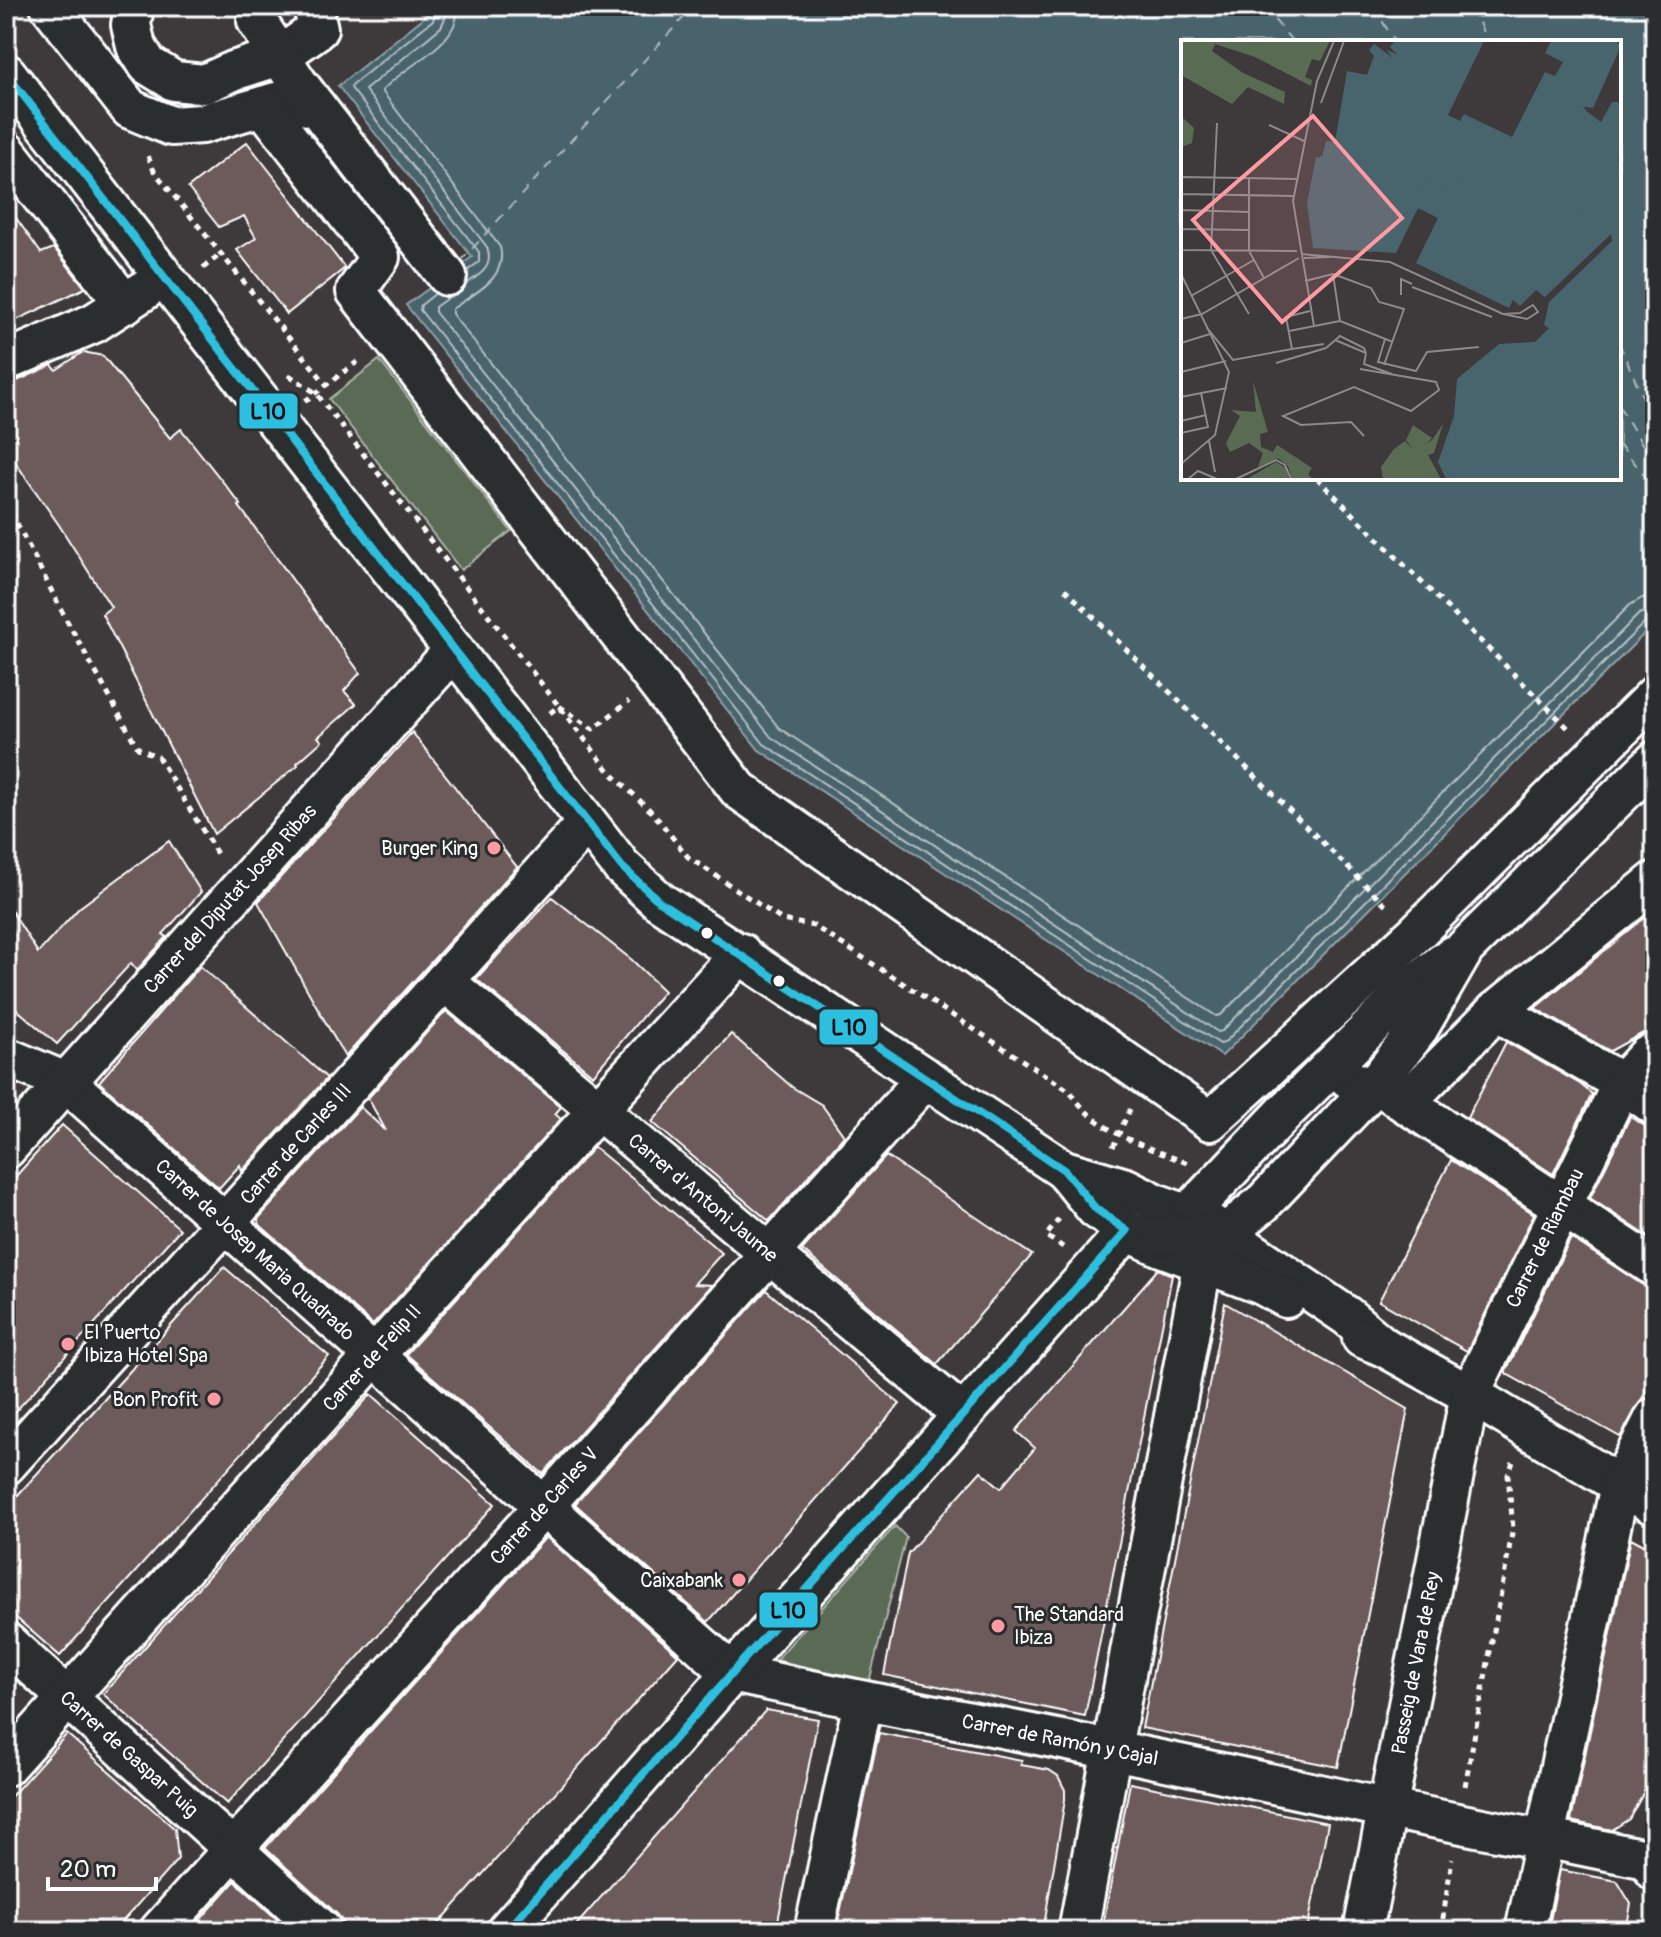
<svg xmlns="http://www.w3.org/2000/svg" width="1661" height="1937" font-family="Pangolin,sans-serif">
	<style>
		.green { fill: #5a6b54; stroke: #acb5aa; stroke-width: 2 }
		.water { fill: #48646d; stroke: #91a2a7; stroke-width: 2; fill-rule: evenodd }
		.lines { fill: none; stroke-linecap: round; stroke-linejoin: round }
		.shore { stroke: #b6c1c5; stroke-width: 2 }
		.ferry { stroke: #adb9bd; stroke-width: 2; stroke-dasharray: 10 8; stroke-linecap: butt }
		.building { fill: #6d5a5a; stroke: #fff; stroke-width: 2 }
		.minor-casing { stroke: #fff; stroke-width: 44 }
		.path { stroke: #fff; stroke-width: 5; stroke-dasharray: 6 6; stroke-linecap: butt }
		.minor { stroke: #2a2d2e; stroke-width: 38 }
		.bus-1-casing { stroke: #2a2d2e; stroke-width: 14 }
		.bus-1 { stroke: #2dbfdf; stroke-width: 8 }
		.poi-dot { fill: #ff9aa2; stroke: #2a2d2e; stroke-width: 3 }
		.bus-dot { fill: #fff; stroke: #2a2d2e; stroke-width: 3 }
		.labels { text-anchor: middle; dominant-baseline: central; stroke-width: 6; stroke-linejoin: round; paint-order: stroke }
		.poi-label { font-size: 20px; fill: #fff; stroke: #2a2d2e; text-anchor: end }
		.street-label { font-size: 20px; fill: #fff; stroke: #2a2d2e }
		.inset-river { fill: none; stroke: #48646d; stroke-width: 4 }
		.inset-road { fill: none; stroke: #8b8989; stroke-width: 2 }
		.view { fill: #ff9aa2; fill-opacity: 0.15; stroke: #ff9aa2; stroke-width: 4 }
		.inset-edge { fill: none; stroke: #fff; stroke-width: 4 }
		.line-badge { stroke: #2a2d2e; stroke-width: 3 }
		.pale-badge-label { font-size: 22px; text-anchor: middle; font-weight: bold; fill: #111 }
	</style>
	<rect width="100%" height="100%" fill="#3e3a3b"/>
	<filter id="ink" filterUnits="userSpaceOnUse"><feTurbulence type="fractalNoise" baseFrequency=".0125" numOctaves="2"/><feDisplacementMap in="SourceGraphic" scale="16" xChannelSelector="R" yChannelSelector="G"/><feConvolveMatrix kernelMatrix="1 2 1 2 8 2 1 2 1" color-interpolation-filters="sRGB"/></filter>
	<g filter="url(#ink)">
		<g class="green">
			<path d="M379 360 511 531 461 570 329 399Z"/>
			<path d="M895 1526 906 1537 869 1682 776 1660Z"/>
		</g>
		<path class="water" d="M423 6H1655V623L1222 1056 759 750 406 305 472 257 338 86 428 14ZM1183 42H1619V478H1183Z"/>
		<g class="lines">
			<g class="shore">
				<path d="M433 6 436 13 433 20 352 85 351 88 479 252V262L467 271"/>
				<path d="M445 6 446 16 441 27 365 90 487 247C494 267 481 274 466 284"/>
				<path d="M457 6C462 45 403 65 382 91L500 247C508 279 474 293 452 309V314L779 728 1216 1016 1221 1015 1630 605 1642 598 1655 596"/>
				<path d="M436 293 421 305 420 310 764 744 1220 1044 1224 1043 1646 621 1655 618"/>
				<path d="M449 297 435 307V312L771 737 1218 1032 1222 1031 1639 614 1655 608"/>
			</g>
			<g class="ferry">
				<path d="M1263 6 1293 42"/>
				<path d="M1373 6 1395 42"/>
				<path d="M1472 6 1487 42"/>
				<path d="M460 262 694 6"/>
				<path d="M1619 343 1655 425"/>
				<path d="M1619 406 1655 465"/>
				<path d="M1619 444 1655 488"/>
			</g>
		</g>
		<g class="building">
			<path d="M247 142 345 268 287 314 237 250 256 238 244 216 219 227 188 188Z"/>
			<path d="M6 204 41 253 54 248 85 288 6 325Z"/>
			<path d="M83 352 103 356 170 438 181 429 241 505 239 506 360 673 344 691 356 704 318 737 322 741 297 763 298 765 214 834 102 614 111 607 59 525 6 449V386L52 365 56 370Z"/>
			<path d="M412 732 517 867 345 1057 258 902Z"/>
			<path d="M169 841 201 892 163 934 167 937 137 970 131 963 57 1044 6 1000V902L38 953 79 908Z"/>
			<path d="M552 897 632 960 664 991 593 1075 476 979Z"/>
			<path d="M1655 909V1030L1645 1032 1610 1051 1535 1008Z"/>
			<path d="M200 966 327 1078 242 1171 240 1165 219 1188 99 1082Z"/>
			<path d="M446 1011 561 1107 555 1114 561 1119 373 1325 260 1225 258 1219 360 1107 386 1131 368 1098Z"/>
			<path d="M731 1034 792 1087 822 1105 844 1136 769 1221 652 1122Z"/>
			<path d="M1506 1042 1580 1084 1592 1094 1553 1174 1467 1118Z"/>
			<path d="M1630 1117 1655 1132V1241L1590 1198Z"/>
			<path d="M62 1125 180 1229 6 1422V1187Z"/>
			<path d="M594 1147 722 1253 694 1284 712 1285 543 1474 406 1354Z"/>
			<path d="M886 1156 1032 1255 937 1364 802 1250Z"/>
			<path d="M1451 1160 1534 1214 1467 1351 1379 1301Z"/>
			<path d="M1571 1238 1643 1285 1655 1289V1376L1620 1437 1505 1373Z"/>
			<path d="M224 1267 329 1356 60 1656 6 1609V1508Z"/>
			<path d="M1158 1269 1172 1275 1085 1716 884 1675 908 1553 981 1471 1001 1488 1035 1448 1016 1431Z"/>
			<path d="M766 1290 900 1404 708 1622 575 1504Z"/>
			<path d="M1225 1303 1408 1409 1338 1767 1142 1728Z"/>
			<path d="M371 1394 495 1504 227 1804 103 1694Z"/>
			<path d="M546 1537 678 1655 432 1931H344V1924L338 1915 265 1848Z"/>
			<path d="M1631 1538 1655 1551V1772L1629 1819 1612 1830 1571 1821Z"/>
			<path d="M766 1710 818 1719 776 1931H571Z"/>
			<path d="M879 1733 1022 1760 1021 1765 1049 1770 1058 1776 1065 1790V1800L1043 1931H836Z"/>
			<path d="M67 1734 175 1829 178 1859 114 1931H6V1802Z"/>
			<path d="M1130 1783 1328 1823 1307 1931H1102Z"/>
			<path d="M1560 1870 1617 1881 1631 1904 1626 1931H1548Z"/>
			<path d="M235 1881 290 1931H190Z"/>
		</g>
		<g class="lines">
			<g class="minor-casing">
				<g id="minor">
					<path d="M50 6 130 109 171 126 202 124 276 102 316 107"/>
					<path d="M134 6 131 25 136 46 148 65 174 81 204 84 233 71 280 56 318 29 313 6"/>
					<path d="M257 21 297 82 447 276"/>
					<path d="M6 73 622 867 659 901 1064 1170 1126 1188 1158 1204 1208 1222 1347 1316 1384 1347"/>
					<path d="M263 106 380 257 356 291 739 790 1210 1121 1415 934 1655 695"/>
					<path d="M6 151 125 304"/>
					<path d="M6 361 94 323 145 290"/>
					<path d="M444 981 963 1415"/>
					<path d="M1496 1011 1622 1083 1655 1106"/>
					<path d="M1342 1056V1072C1357 1089 1360 1080 1377 1086 1387 1089 1397 1098 1405 1103L1655 1267"/>
					<path d="M6 1057 66 1082 732 1673C859 1701 985 1724 1112 1750 1253 1778 1393 1812 1534 1838H1544L1646 1859 1655 1871"/>
					<path d="M1405 1103 1496 1011 1655 881"/>
					<path d="M6 1149 454 650"/>
					<path d="M1064 1170 1096 1209 1127 1231 1161 1247 1262 1285 1286 1298"/>
					<path d="M1188 1214 1284 1113 1412 986 1452 956"/>
					<path d="M1136 1236 1226 1233 1262 1204 1375 1085 1417 1031 1465 948 1655 761"/>
					<path d="M1362 1338 1384 1347 1488 1405 1655 1506"/>
					<path d="M6 1465 587 823"/>
					<path d="M6 1642 323 1931"/>
					<path d="M6 1766 374 1356 741 953"/>
					<path d="M159 1931 544 1506 926 1078"/>
					<path d="M506 1931 732 1673 1127 1231"/>
					<path d="M814 1931 863 1702"/>
					<path d="M1078 1931 1203 1261 1226 1233"/>
					<path d="M1363 1931 1470 1394 1622 1083 1647 1056 1655 1052"/>
					<path d="M1525 1931 1620 1485 1655 1417"/>
				</g>
			</g>
			<g class="path">
				<path d="M148 156 154 171 327 385"/>
				<path d="M203 268 221 254"/>
				<path d="M289 375 316 393 610 772 654 814 688 857 782 920 814 926 1070 1091C1095 1132 1144 1146 1187 1163"/>
				<path d="M305 401 361 359"/>
				<path d="M1317 478 1571 731"/>
				<path d="M6 502 66 619 138 748 158 757 219 857"/>
				<path d="M1065 589 1389 908"/>
				<path d="M550 713 559 706 593 729 629 701"/>
				<path d="M1113 1147 1130 1109"/>
				<path d="M1059 1219 1046 1236 1063 1247"/>
				<path d="M1465 1786 1513 1528 1508 1475 1513 1462"/>
				<path d="M1441 1931 1452 1859"/>
			</g>
			<use href="#minor" class="minor"/>
			<g class="bus-1-casing">
				<path id="bus-1" d="M6 73 622 867 659 901 1064 1170 1096 1209 1127 1231 732 1673 506 1931"/>
			</g>
			<use href="#bus-1" class="bus-1"/>
		</g>
	</g>
	<g class="poi-dot">
		<circle cx="494" cy="848" r="8"/>
		<circle cx="68" cy="1344" r="8"/>
		<circle cx="214" cy="1399" r="8"/>
		<circle cx="739" cy="1580" r="8"/>
		<circle cx="998" cy="1626" r="8"/>
	</g>
	<g class="bus-dot">
		<circle cx="707" cy="933" r="7"/>
		<circle cx="779" cy="981" r="7"/>
	</g>
	<g class="labels">
		<g class="poi-label">
			<text x="478" y="848">Burger King</text>
			<text x="84" y="1332" text-anchor="start">El Puerto<tspan x="84" dy="23">Ibiza Hotel Spa</tspan></text>
			<text x="198" y="1399">Bon Profit</text>
			<text x="723" y="1580">Caixabank</text>
			<text x="1014" y="1614" text-anchor="start">The Standard<tspan x="1014" dy="23">Ibiza</tspan></text>
		</g>
		<g class="street-label">
			<text transform="translate(230 899) rotate(-48)">Carrer del Diputat Josep Ribas</text>
			<text transform="translate(296 1144) rotate(-48)">Carrer de Carles III</text>
			<text transform="translate(703 1198) rotate(40)">Carrer d'Antoni Jaume</text>
			<text transform="translate(1545 1238) rotate(-64)">Carrer de Riambau</text>
			<text transform="translate(255 1250) rotate(42)">Carrer de Josep Maria Quadrado</text>
			<text transform="translate(372 1358) rotate(-48)">Carrer de Felip II</text>
			<text transform="translate(544 1506) rotate(-48)">Carrer de Carles V</text>
			<text transform="translate(1416 1663) rotate(-79)">Passeig de Vara de Rey</text>
			<text transform="translate(1060 1740) rotate(11)">Carrer de Ramón y Cajal</text>
			<text transform="translate(129 1754) rotate(42)">Carrer de Gaspar Puig</text>
		</g>
	</g>
	<g transform="translate(1181 40)">
		<rect width="440" height="440" fill="#3e3a3b"/>
		<path d="M0 1H149L139 21 131 19 124 37 131 40 130 46 74 17 34 4 31 11 62 33 104 52 103 64 67 47 51 64 0 35ZM0 76 13 88 11 103 0 107ZM72 341 87 392 79 394 80 407 92 412 96 405 131 428 127 434 131 439H111L107 426 97 418 77 427 82 413 68 403 49 412 45 403 59 376 50 370 75 372ZM262 384 253 413 247 415 260 439H202L200 427 213 409 224 401 232 409 225 400 232 385 251 398 245 404 251 400ZM95 422 105 428 108 439H66Z" fill="#5a6b54"/>
		<path d="M214 1H303L267 75 279 81 283 74 331 97 364 32 374 36 382 22 364 13 370 1H435L440 6 412 68 398 66 420 82 431 62H440V439H265L257 422 273 376 276 339 318 304 354 302 368 288 363 285 368 262 431 201 430 194 364 257 355 250 339 266 332 260 328 268 235 223 257 178 237 168 215 213 132 208 126 163 135 117 141 118 145 101 154 102 166 31 186 35 193 16 188 10 193 4 212 18 205 10 216 14 209 7Z" fill="#48646d"/>
		<path class="inset-river" d="M139 118 290 122 440 160M192 203 207 154 289 137 440 170M191 207 214 158 289 144 440 182M189 212 200 150 290 129 401 68 440 125"/>
		<path class="inset-road" d="M140 63 163 1M88 85 123 101M1 137 116 139M68 138V211L83 238M0 154 112 156M0 170 68 172M0 189 68 190M0 210 116 211M0 210 1 137M30 210 36 83M30 210 68 274M120 214 209 222 322 274M123 218 149 217M0 234 48 332 34 395 0 424M152 234 190 248 198 262 223 269 203 325M152 234 159 281M124 241 152 234M231 247 311 277M220 255V239L231 244M10 256 73 220M352 265 357 272 346 279 322 274 339 273ZM0 279 21 274 118 218M159 281 212 302M133 286 112 161 136 41 153 1M26 288 52 320 111 309M108 291 159 281M204 299 197 322 235 331 246 312 298 307M154 300 185 313M0 303 29 294M111 309 105 277 129 271M111 309 143 304M185 313 183 324 211 334M95 323 145 308 159 296 183 308 185 313M179 329 255 342 258 350 230 371 173 347 102 376 120 385 170 382 183 396M0 332 45 321M0 357 46 348M0 381 25 375M0 393 27 387 20 353M28 401 34 432M7 439 17 431 36 439M55 439 95 420 104 425 110 439"/>
		<path class="view" d="M132 76 221 178 101 282 12 180Z"/>
		<rect width="440" height="440" class="inset-edge"/>
	</g>
	<g class="line-badge">
		<rect x="238" y="392" width="61" height="38" rx="8" fill="#2dbfdf"/>
		<rect x="818" y="1008" width="61" height="38" rx="8" fill="#2dbfdf"/>
		<rect x="758" y="1591" width="61" height="38" rx="8" fill="#2dbfdf"/>
	</g>
	<g class="pale-badge-label">
		<text x="268" y="419">L10</text>
		<text x="849" y="1035">L10</text>
		<text x="788" y="1618">L10</text>
	</g>
	<rect width="1661" height="1937" fill="none" stroke="#2a2d2e" stroke-width="32"/>
	<rect x="16" y="16" width="1629" height="1905" fill="none" stroke="#fff" stroke-width="3" filter="url(#ink)"/>
	<path d="M48 1877v12h108v-12" fill="none" stroke="#ffffff" stroke-width="4"/>
	<text x="60" y="1877" font-size="24" fill="#ffffff" stroke="#2a2d2e" stroke-width="6" paint-order="stroke">20 m</text>
</svg>
